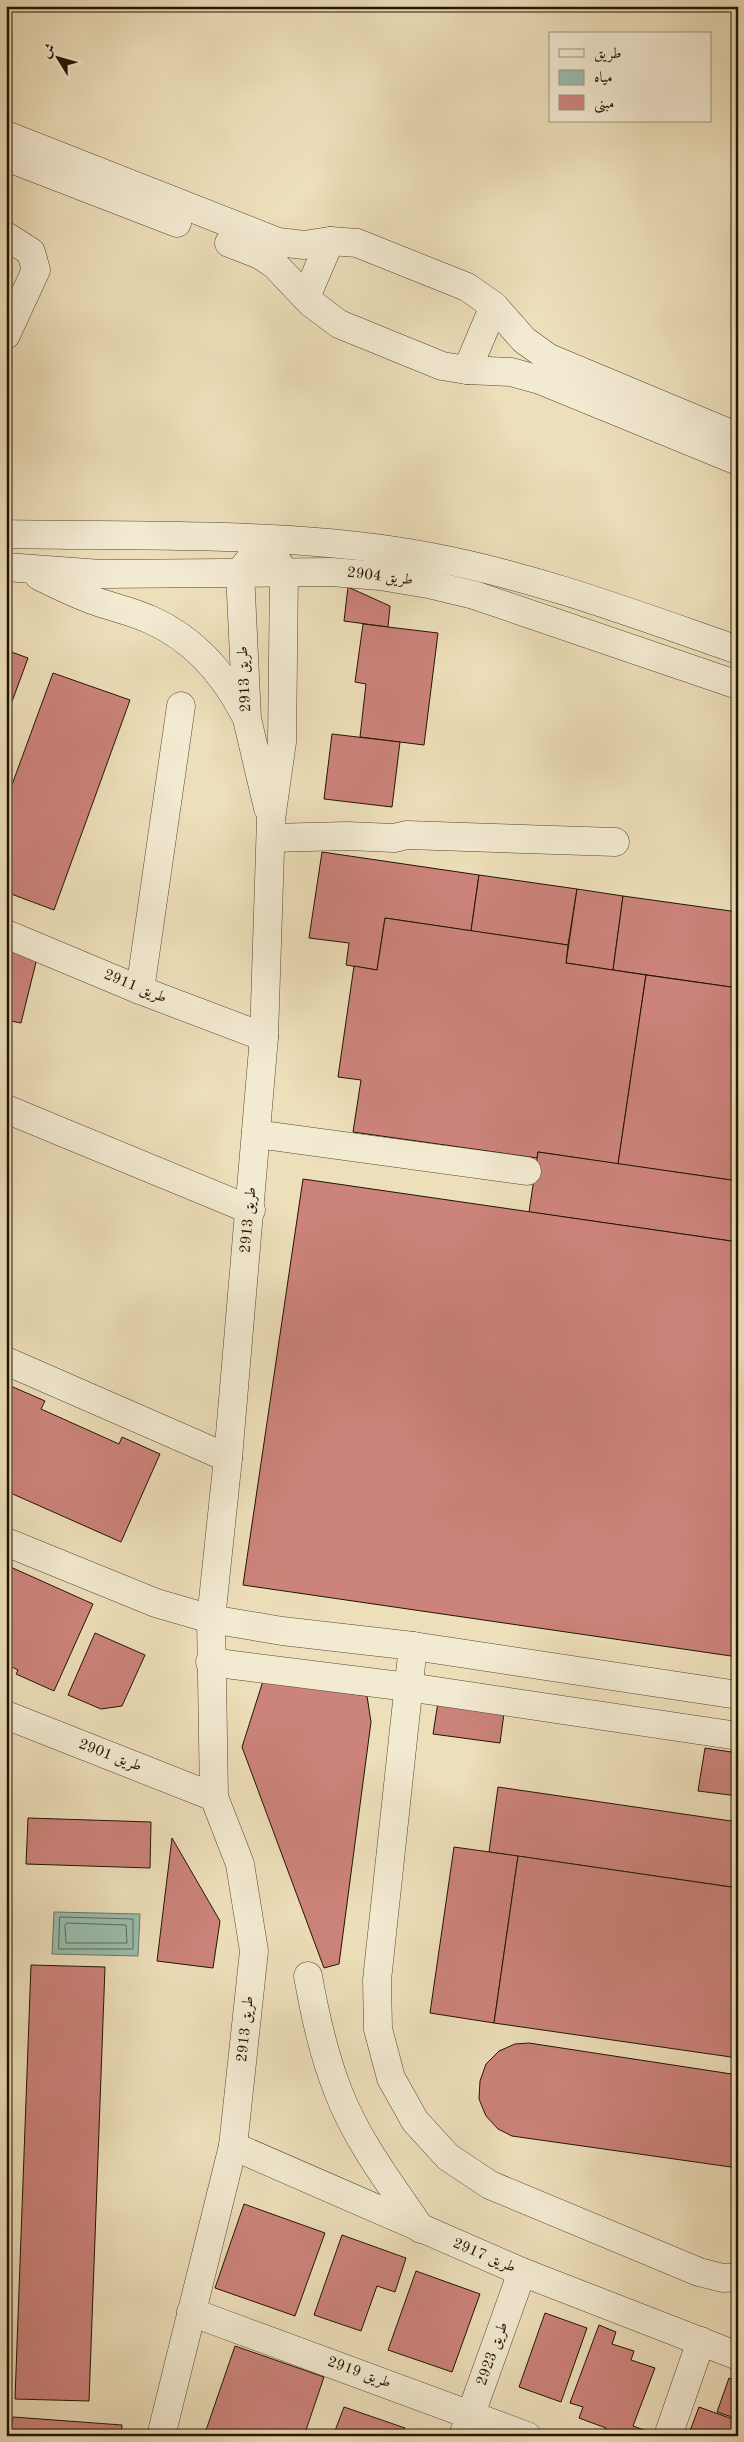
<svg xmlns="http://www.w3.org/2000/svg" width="744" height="2442" font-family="'Old Standard TT',Amiri,serif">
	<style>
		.water { fill: #99bdae; stroke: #697969 }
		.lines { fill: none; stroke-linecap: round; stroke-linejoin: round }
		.shore { stroke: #5e6858; stroke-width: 1 }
		.building { fill: #cc837b; stroke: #221401 }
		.minor-casing { stroke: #55472f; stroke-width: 29 }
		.minor { stroke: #f3ead2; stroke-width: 28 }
		.labels { text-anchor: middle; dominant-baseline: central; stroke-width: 4; stroke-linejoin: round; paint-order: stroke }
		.street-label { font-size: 15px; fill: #221401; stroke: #f3ead2 }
	</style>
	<rect width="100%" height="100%" fill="#eddfba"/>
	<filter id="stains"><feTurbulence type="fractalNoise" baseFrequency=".004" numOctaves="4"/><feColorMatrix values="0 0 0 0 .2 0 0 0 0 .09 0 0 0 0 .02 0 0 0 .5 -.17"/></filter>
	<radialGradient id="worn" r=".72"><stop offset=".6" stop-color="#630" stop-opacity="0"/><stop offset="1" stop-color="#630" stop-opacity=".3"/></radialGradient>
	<path class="water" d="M54 1912 140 1914 138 1956 52 1954Z"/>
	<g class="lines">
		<g class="shore">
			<path d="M60 1917 133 1919V1949H59Z"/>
			<path d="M67 1923 126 1925 127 1943H66L65 1926Z"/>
		</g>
	</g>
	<g class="building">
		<path d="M348 587 390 606 388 627 344 621Z"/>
		<path d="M363 624 438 633 424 745 360 737 366 684 355 682Z"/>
		<path d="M6 650 28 658 6 718Z"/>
		<path d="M53 673 130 700 54 910 6 892V801Z"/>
		<path d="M332 734 400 742 392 807 324 799Z"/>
		<path d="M322 852 479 875 471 931 385 918 377 970 346 965 349 943 309 938Z"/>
		<path d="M479 875 577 889 568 945 471 931Z"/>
		<path d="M577 889 623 896 613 970 566 963Z"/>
		<path d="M623 896 738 912V988L613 970Z"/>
		<path d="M385 918 568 945 566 963 646 975 618 1164 538 1152 537 1158 353 1132 361 1080 338 1077 354 966 377 970Z"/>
		<path d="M6 950 37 958 21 1023 6 1020Z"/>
		<path d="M646 975 738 988V1181L618 1164Z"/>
		<path d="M538 1152 738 1181V1242L529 1212Z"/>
		<path d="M303 1179 738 1242V1657L243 1585Z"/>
		<path d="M6 1384 45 1401 41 1409 119 1444 122 1437 160 1454 121 1542 6 1491Z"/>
		<path d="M6 1565 93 1604 54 1691 16 1674 18 1670 6 1664Z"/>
		<path d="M95 1633 145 1655 122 1706 101 1709 68 1695Z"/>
		<path d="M263 1681 367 1696 371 1722 339 1964 324 1968 242 1747Z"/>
		<path d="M439 1696 505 1706 500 1743 433 1734Z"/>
		<path d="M705 1748 738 1753V1796L698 1791Z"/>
		<path d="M6 1784H8L6 1830Z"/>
		<path d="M498 1787 738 1822V1888L489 1852Z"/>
		<path d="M28 1818 151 1822 150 1868 26 1864Z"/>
		<path d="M172 1838 220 1921 213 1968 157 1961Z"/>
		<path d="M454 1847 518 1856 494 2023 430 2013Z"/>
		<path d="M518 1856 738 1888V2058L494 2023Z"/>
		<path d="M31 1965 105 1967 89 2401 15 2399Z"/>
		<path d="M529 2043 738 2075V2168L512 2136 498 2129 486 2116 479 2099 480 2081 486 2064 499 2051 515 2044Z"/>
		<path d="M244 2204 325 2233 295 2316 215 2288Z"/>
		<path d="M342 2235 406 2258 395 2292 377 2286 361 2331 314 2315Z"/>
		<path d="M416 2271 480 2294 452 2372 388 2350Z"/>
		<path d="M545 2313 587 2328 561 2402 519 2387Z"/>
		<path d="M599 2325 616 2332 612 2344 634 2351 631 2360 655 2368 633 2426 644 2430 642 2436H603L606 2428 579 2418 583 2407 570 2403Z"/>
		<path d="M235 2346 324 2377 304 2436H204Z"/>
		<path d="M729 2378 738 2381V2419L717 2412Z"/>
		<path d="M344 2407 405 2428 402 2436H333Z"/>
		<path d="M699 2407 738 2421V2436H688Z"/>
		<path d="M13 2417 122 2425 121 2436H11Z"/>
	</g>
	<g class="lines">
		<g class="minor-casing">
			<g id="minor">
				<path d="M6 135 278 242 304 245 330 241 357 243 467 287 494 306 524 340 549 358 738 437"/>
				<path d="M6 157 177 223"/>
				<path d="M6 236 31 252 36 270 6 335"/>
				<path d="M229 243 260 255 275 265 311 303 339 324 442 366 467 370 511 372 540 380 738 461"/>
				<path d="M306 297 330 241"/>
				<path d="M467 370 494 306"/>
				<path d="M6 534C144 537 296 531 431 557 537 577 637 615 738 650"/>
				<path d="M251 558 240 572 247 719 268 808"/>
				<path d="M6 567 101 574 332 572 380 576 428 584 474 595 738 685"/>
				<path d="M39 576C57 585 74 593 92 600 111 607 132 611 151 620 193 639 223 672 244 713"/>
				<path d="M271 838 347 836 394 838 407 835 615 842"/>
				<path d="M6 934 140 990 264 1037"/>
				<path d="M140 990 181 706"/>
				<path d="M6 1109 251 1210"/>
				<path d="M256 1134 527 1171"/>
				<path d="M6 1361 228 1458"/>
				<path d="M6 1542 156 1603 211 1619 282 1631 413 1646 738 1695"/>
				<path d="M413 1646 377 1980 378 2029 391 2078 415 2121 448 2157 490 2185 699 2272 723 2278 738 2277"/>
				<path d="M210 1662 408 1687 738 1736"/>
				<path d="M6 1715 214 1797"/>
				<path d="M308 1976C315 2015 323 2053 338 2091 357 2141 391 2185 421 2229"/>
				<path d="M233 2146 522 2272 738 2356"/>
				<path d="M191 2312 527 2436"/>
				<path d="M161 2436 233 2146 254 1951 240 1864 214 1797 211 1619 228 1458 264 1037 271 819 282 742 284 572 271 551 257 539"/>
				<path d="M463 2436 522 2272"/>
				<path d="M668 2436 701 2341"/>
			</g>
		</g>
		<use href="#minor" class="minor"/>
	</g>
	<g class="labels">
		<g class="street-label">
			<text transform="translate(380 577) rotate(7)">طريق 2904</text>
			<text transform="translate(245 679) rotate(-93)">طريق 2913</text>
			<text transform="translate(135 987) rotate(22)">طريق 2911</text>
			<text transform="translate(249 1220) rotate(-85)">طريق 2913</text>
			<text transform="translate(110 1756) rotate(21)">طريق 2901</text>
			<text transform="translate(246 2029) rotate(-84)">طريق 2913</text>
			<text transform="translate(484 2256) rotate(23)">طريق 2917</text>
			<text transform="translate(493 2354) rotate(-70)">طريق 2923</text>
			<text transform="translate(359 2373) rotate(20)">طريق 2919</text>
		</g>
	</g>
	<rect width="744" height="2442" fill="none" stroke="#eddfba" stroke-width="25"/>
	<rect x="8" y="8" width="729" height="2427" fill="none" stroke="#221401" stroke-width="2.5"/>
	<rect x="12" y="12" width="719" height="2417" fill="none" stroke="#221401"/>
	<rect x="549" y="32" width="162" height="90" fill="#f3ead2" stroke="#9f947e"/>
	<rect x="559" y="49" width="25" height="8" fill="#f3ead2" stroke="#9f947e"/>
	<text x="594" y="58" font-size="15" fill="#221401">طريق</text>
	<rect x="559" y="70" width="25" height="15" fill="#99bdae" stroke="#9f947e"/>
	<text x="594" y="82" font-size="15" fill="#221401">مياه</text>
	<rect x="559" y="95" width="25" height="15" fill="#cc837b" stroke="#9f947e"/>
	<text x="594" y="108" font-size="15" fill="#221401">مبنى</text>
	<g transform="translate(58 58) rotate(307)" stroke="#f3ead2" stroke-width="4" paint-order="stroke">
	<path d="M0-4L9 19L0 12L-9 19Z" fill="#221401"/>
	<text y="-8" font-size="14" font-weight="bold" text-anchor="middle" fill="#221401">ش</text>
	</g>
	<rect width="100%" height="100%" filter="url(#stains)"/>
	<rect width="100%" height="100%" fill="url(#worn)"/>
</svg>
